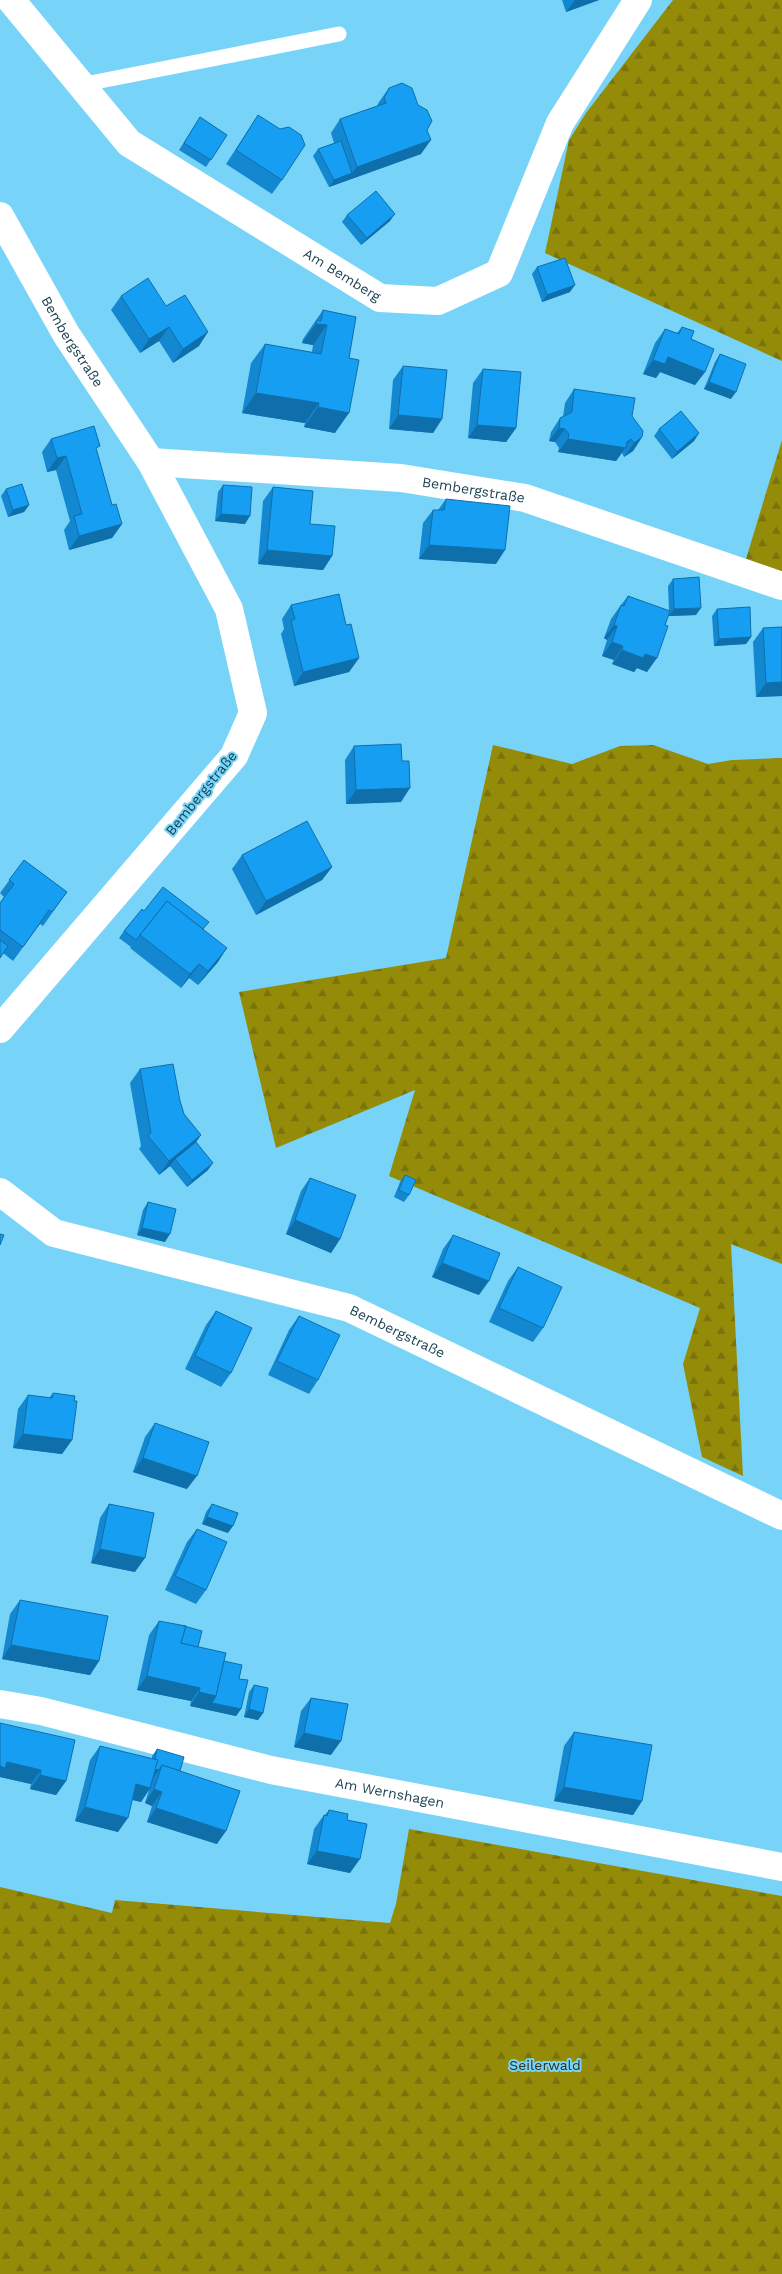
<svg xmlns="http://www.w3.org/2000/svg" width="782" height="2274" font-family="'Work Sans',sans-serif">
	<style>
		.forest { fill: url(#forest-firs) }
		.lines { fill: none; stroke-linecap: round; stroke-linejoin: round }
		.lane { stroke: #fff; stroke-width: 15 }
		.street { stroke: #fff; stroke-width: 28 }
		.wall { fill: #1388d1 }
		.shaded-wall { fill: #0f6faa }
		.building { fill: #169ef3; stroke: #0f6faa }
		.labels { text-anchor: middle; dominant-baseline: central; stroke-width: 4; stroke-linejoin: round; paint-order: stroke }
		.street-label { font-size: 14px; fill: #173f4e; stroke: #77d4f8 }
		.park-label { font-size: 14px; fill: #323019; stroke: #77d4f8 }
	</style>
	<defs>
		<pattern id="forest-firs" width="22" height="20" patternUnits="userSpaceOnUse" patternTransform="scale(1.25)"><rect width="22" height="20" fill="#948b08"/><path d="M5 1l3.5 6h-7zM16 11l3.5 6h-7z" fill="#78730b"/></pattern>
	</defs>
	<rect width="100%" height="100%" fill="#77d4f8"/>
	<g class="forest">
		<path d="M673 0H782V361L545 253 569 140 586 113Z"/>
		<path d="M782 440V572L746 559Z"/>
		<path d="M493 745 572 764 620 746 653 745 708 764 732 760 782 758V1264L731 1244 743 1476 702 1457 683 1364 700 1308 389 1176 415 1090 276 1148 239 992 446 958Z"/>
		<path d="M409 1829 782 1896V2274H0V1887L112 1913 115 1900 390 1923 396 1904Z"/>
	</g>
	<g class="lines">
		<path class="lane" d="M80 85 339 34"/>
		<g class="street">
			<path id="s1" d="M11 0 129 143 380 298 438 301 499 273 560 123 638 0"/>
			<path id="s2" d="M0 216 66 334 151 462 229 609 253 713 234 756 0 1029"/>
			<path id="s3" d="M151 462 401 478 525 498 782 586"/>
			<path id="s4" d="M0 1192 54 1233 349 1308 782 1516"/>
			<path id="s5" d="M0 1704 41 1711 271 1770 782 1867"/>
		</g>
	</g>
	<g class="wall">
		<path d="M562 0H599L566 12Z"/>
		<path d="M389 88 427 130 421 154 329 187 313 156 318 149 334 143 331 133 340 119 377 106 379 102Z"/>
		<path d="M258 115 282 180 272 194 226 164Z"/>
		<path d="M200 117 227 135 206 167 179 150Z"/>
		<path d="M347 215 390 221 361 245 342 222Z"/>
		<path d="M537 267 570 292 542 302 532 274Z"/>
		<path d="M121 296 166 306 199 346 173 363 159 341 140 353 111 310Z"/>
		<path d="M323 310 356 317 335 433 304 427 305 423 242 413 251 363 265 344 312 352 313 345 302 343 303 339Z"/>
		<path d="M682 327 691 339 705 372 695 385 660 372 656 378 643 374 655 343 665 329 677 333Z"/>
		<path d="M720 354 731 399 704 389 715 362Z"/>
		<path d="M403 366 442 419 433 433 389 429 393 380Z"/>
		<path d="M483 369 516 428 506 442 468 438 473 383Z"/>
		<path d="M574 389 632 416 642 437 633 451 624 457 622 453 616 461 558 452 559 448 555 442 549 441 551 432 560 418 563 417 565 403Z"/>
		<path d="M659 429 699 433 694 441 672 459 654 436Z"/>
		<path d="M51 439 97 451 112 505 122 524 112 538 69 550 64 530 70 521 56 470 47 472 42 452Z"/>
		<path d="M223 485 245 524 215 521 218 492Z"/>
		<path d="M273 487 310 524 332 556 323 570 258 564 263 501Z"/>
		<path d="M6 489 29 505 24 512 8 517 1 496Z"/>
		<path d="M446 499 496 564 419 559 423 523 433 510H438Z"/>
		<path d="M673 579 696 615 669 616V613L647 672 637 668 634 672 612 664 614 660 602 656 607 640 604 638 611 619 621 605 628 596 669 611 668 586Z"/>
		<path d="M291 605 346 625 359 658 349 672 294 686 281 634 284 629 282 619Z"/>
		<path d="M717 609 751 637 746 644 714 646 712 616Z"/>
		<path d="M782 627V696L756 697 753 642 763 628Z"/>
		<path d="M354 746 401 802 346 804 345 760Z"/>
		<path d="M242 855 332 867 322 880 256 915 232 869Z"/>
		<path d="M24 860 67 892 43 926 40 924 13 961 3 953 0 958V903L4 897 0 893Z"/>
		<path d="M144 911 204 930 218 962 198 985 189 978 181 988 130 948 131 947 119 938 124 931Z"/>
		<path d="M140 1069 180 1101 184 1114 201 1135 196 1142 208 1170 187 1187 170 1166 159 1175 139 1149 141 1146 130 1083Z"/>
		<path d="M405 1175 409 1195 404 1202 394 1197 400 1182Z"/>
		<path d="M310 1178 340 1239 331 1253 286 1234 301 1191Z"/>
		<path d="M148 1202 165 1242 137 1235 143 1210Z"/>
		<path d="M453 1235 479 1295 432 1277 443 1249Z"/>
		<path d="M518 1267 543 1328 533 1342 489 1322 508 1281Z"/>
		<path d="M216 1311 231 1373 221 1387 185 1369 206 1325Z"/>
		<path d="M299 1316 318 1380 309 1394 268 1375 289 1330Z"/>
		<path d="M53 1393 72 1440 62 1454 13 1448 18 1409 28 1395 49 1398Z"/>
		<path d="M155 1423 187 1489 133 1472 145 1437Z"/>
		<path d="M109 1504 135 1572 91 1563 100 1518Z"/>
		<path d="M212 1504 228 1533 202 1524 206 1512Z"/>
		<path d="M197 1529 206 1590 196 1604 165 1590 187 1542Z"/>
		<path d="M20 1600 99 1661 90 1675 2 1659 10 1614Z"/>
		<path d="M159 1621 198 1647 224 1661 239 1679 241 1709 236 1716 190 1706 191 1701 137 1690 149 1635Z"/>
		<path d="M254 1685 263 1713 258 1720 244 1717 249 1692Z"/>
		<path d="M311 1698 331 1755 294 1747 301 1711Z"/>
		<path d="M0 1723 66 1781 56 1795 30 1789 31 1784 0 1777Z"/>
		<path d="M574 1732 642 1801 633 1815 554 1801 564 1746Z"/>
		<path d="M100 1746 152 1759V1756L157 1749 180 1771 217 1844 147 1822 152 1806 145 1803 149 1790 141 1802 132 1800 118 1832 75 1821 90 1760Z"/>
		<path d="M329 1810 347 1820 350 1873 307 1864 314 1829 324 1815H325Z"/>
	</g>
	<g class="shaded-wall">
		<path d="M575 0H599L566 12Z"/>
		<path d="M431 140 421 154 329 187 334 180 352 173 357 167Z"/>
		<path d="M395 214 390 221 361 245 367 238Z"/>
		<path d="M575 285 570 292 542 302 547 295Z"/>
		<path d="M316 324 327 325 313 345 302 343Z"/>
		<path d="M169 327 159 341 140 353 149 339Z"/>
		<path d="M208 332 199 346 173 363 183 349Z"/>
		<path d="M668 357 705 372 695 385 660 372 656 378 643 374 653 360Z"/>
		<path d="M709 382 736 392 731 399 704 389Z"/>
		<path d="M256 393 319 403 305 423 242 413Z"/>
		<path d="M318 407 349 413 335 433 304 427Z"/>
		<path d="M398 415 442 419 433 433 389 429Z"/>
		<path d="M477 425 516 428 506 442 468 438Z"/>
		<path d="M559 428 565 429 555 442 549 441Z"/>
		<path d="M699 433 694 441 672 459 677 452Z"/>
		<path d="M642 437 633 451 624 457 634 443Z"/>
		<path d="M568 439 627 442 631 439 616 461 558 452Z"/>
		<path d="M66 456 56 470 47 472 57 458Z"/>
		<path d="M29 505 24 512 8 517 13 510Z"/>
		<path d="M221 514 250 516 245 524 215 521Z"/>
		<path d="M122 524 112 538 69 550 79 536Z"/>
		<path d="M429 545 505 550 496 564 419 559Z"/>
		<path d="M267 550 332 556 323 570 258 564Z"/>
		<path d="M701 608 696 615 669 616 674 609Z"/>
		<path d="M614 625 617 626 607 640 604 638Z"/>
		<path d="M751 637 746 644 714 646 719 639Z"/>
		<path d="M612 642 623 646 614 660 602 656Z"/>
		<path d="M622 650 645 654 657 658 647 672 637 668 634 672 612 664Z"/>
		<path d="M359 658 349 672 294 686 303 672Z"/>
		<path d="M782 682V696L756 697 766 683Z"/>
		<path d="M410 788 401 802 346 804 356 790Z"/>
		<path d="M332 867 322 880 256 915 266 901Z"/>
		<path d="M227 948 218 962 198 985 208 971Z"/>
		<path d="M199 964 189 978 181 988 190 974Z"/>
		<path d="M201 1135 191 1149 175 1159 170 1166 159 1175 169 1161Z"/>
		<path d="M213 1163 208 1170 187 1187 192 1180Z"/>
		<path d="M295 1220 340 1239 331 1253 286 1234Z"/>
		<path d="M142 1228 170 1234 165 1242 137 1235Z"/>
		<path d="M442 1263 489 1281 479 1295 432 1277Z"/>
		<path d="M23 1434 72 1440 62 1454 13 1448Z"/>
		<path d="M143 1458 197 1476 187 1489 133 1472Z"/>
		<path d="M207 1517 233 1526 228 1533 202 1524Z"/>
		<path d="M100 1549 145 1558 135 1572 91 1563Z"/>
		<path d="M11 1645 99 1661 90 1675 2 1659Z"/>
		<path d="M147 1676 200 1688 191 1701 137 1690Z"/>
		<path d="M199 1692 216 1696 241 1709 236 1716 190 1706Z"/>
		<path d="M249 1709 263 1713 258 1720 244 1717Z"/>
		<path d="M304 1733 341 1741 331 1755 294 1747Z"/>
		<path d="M7 1762 41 1770 31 1784 0 1777V1766Z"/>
		<path d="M153 1768 159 1770 154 1777 148 1775Z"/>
		<path d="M40 1775 66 1781 56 1795 30 1789Z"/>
		<path d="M136 1784 150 1788 141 1802 126 1798Z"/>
		<path d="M564 1787 642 1801 633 1815 554 1801Z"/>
		<path d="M154 1789 162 1792 152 1806 145 1803Z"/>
		<path d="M85 1807 128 1818 118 1832 75 1821Z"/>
		<path d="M156 1808 226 1831 217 1844 147 1822Z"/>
		<path d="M317 1851 360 1859 350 1873 307 1864Z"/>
	</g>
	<g class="building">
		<path d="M402 83 412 88 418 105 427 110 432 121 427 130 431 140 357 167 340 119 386 103 384 98 389 88Z"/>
		<path d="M258 115 280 129 289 127 301 135 305 145 282 180 236 150Z"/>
		<path d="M200 117 227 135 211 160 184 143Z"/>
		<path d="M341 141 352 173 334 180 318 149Z"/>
		<path d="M376 191 395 214 367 238 347 215Z"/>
		<path d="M565 258 575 285 547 295 537 267Z"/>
		<path d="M148 278 166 306 185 295 208 332 183 349 169 327 149 339 121 296Z"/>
		<path d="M323 310 356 317 349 358 359 360 349 413 318 407 319 403 256 393 265 344 321 354 327 325 316 324 317 320 321 321Z"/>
		<path d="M682 327 694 331 691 339 714 349 705 372 668 357 665 364 653 360 665 329 679 334Z"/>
		<path d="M720 354 746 364 736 392 709 382Z"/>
		<path d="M403 366 447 370 442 419 398 415Z"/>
		<path d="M483 369 521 372 516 428 477 425Z"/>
		<path d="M574 389 635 398 632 416 643 431 642 437 634 443 631 439 627 442 626 448 568 439 569 434 565 429 559 428 560 418 572 412Z"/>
		<path d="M681 411 699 433 677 452 659 429Z"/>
		<path d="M94 426 100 446 96 448 112 505 116 504 122 524 79 536 74 516 82 514 66 456 57 458 51 439Z"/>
		<path d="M22 484 29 505 13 510 6 489Z"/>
		<path d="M223 485 252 487 250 516 221 514Z"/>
		<path d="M273 487 313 491 310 524 335 526 332 556 267 550Z"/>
		<path d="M446 499 510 506 505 550 429 545 433 510H444Z"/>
		<path d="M699 577 701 608 674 609 673 579Z"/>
		<path d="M339 594 346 625 351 624 359 658 303 672 291 621 295 619 291 605Z"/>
		<path d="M628 596 670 611 665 625 668 626 657 658 645 654 643 658 622 650 623 646 612 642 617 626 614 625 621 605 624 606Z"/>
		<path d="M750 607 751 637 719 639 717 609Z"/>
		<path d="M782 627V682L766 683 763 628Z"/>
		<path d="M401 744 402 761H409L410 788 356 790 354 746Z"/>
		<path d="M307 821 332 867 266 901 242 855Z"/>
		<path d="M24 860 67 892 52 912 49 910 23 947 0 930V903L14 884 9 880Z"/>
		<path d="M163 887 209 922 203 929 167 901 136 940 124 931 142 909 144 911Z"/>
		<path d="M167 901 227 948 208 971 199 964 190 974 140 935Z"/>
		<path d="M0 940 8 946 0 958Z"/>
		<path d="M173 1064 180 1101 184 1114 201 1135 169 1161 148 1136 151 1133 140 1069Z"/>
		<path d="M196 1142 213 1163 192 1180 175 1159Z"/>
		<path d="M405 1175 416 1180 409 1195 399 1190Z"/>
		<path d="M310 1178 356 1195 340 1239 295 1220Z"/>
		<path d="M148 1202 176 1209 170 1234 142 1228Z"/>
		<path d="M0 1234 4 1235 0 1245Z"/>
		<path d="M453 1235 500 1253 489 1281 442 1263Z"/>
		<path d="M518 1267 562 1287 543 1328 499 1308Z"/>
		<path d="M216 1311 252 1328 231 1373 195 1356Z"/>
		<path d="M299 1316 340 1335 318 1380 277 1361Z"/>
		<path d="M53 1393 75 1396 74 1401H77L72 1440 23 1434 28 1395 52 1398Z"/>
		<path d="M155 1423 209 1442 197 1476 143 1458Z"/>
		<path d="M109 1504 154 1513 145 1558 100 1549Z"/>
		<path d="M212 1504 238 1513 233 1526 207 1517Z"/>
		<path d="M197 1529 227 1542 206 1590 175 1576Z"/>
		<path d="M20 1600 108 1616 99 1661 11 1645Z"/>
		<path d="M159 1621 186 1626 181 1643 226 1653 216 1696 199 1692 200 1688 147 1676Z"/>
		<path d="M183 1626H184L202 1631 198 1647 181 1643 186 1626Z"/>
		<path d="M224 1661 242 1665 239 1679 248 1680 241 1709 212 1703 216 1696Z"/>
		<path d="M254 1685 268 1688 263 1713 249 1709Z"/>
		<path d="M311 1698 348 1704 341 1741 304 1733Z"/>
		<path d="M0 1723 75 1740 66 1781 40 1775 41 1770 7 1762 5 1768 0 1766Z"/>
		<path d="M574 1732 652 1745 642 1801 564 1787Z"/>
		<path d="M100 1746 158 1760 150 1788 136 1784 128 1818 85 1807Z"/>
		<path d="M157 1749 184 1757 180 1771 162 1765 159 1770 155 1769 158 1760 155 1759Z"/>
		<path d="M162 1765 240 1791 226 1831 156 1808 162 1792 154 1789Z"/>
		<path d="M329 1810 348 1814 347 1820 367 1824 360 1859 317 1851 324 1815 327 1816Z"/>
	</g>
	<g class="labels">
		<g class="street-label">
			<text stroke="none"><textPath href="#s1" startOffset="436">Am Bemberg</textPath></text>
			<text stroke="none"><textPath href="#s2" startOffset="145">Bembergstraße</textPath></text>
			<text stroke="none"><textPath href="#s3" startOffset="324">Bembergstraße</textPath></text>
			<text transform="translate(201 793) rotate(-51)">Bembergstraße</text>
			<text stroke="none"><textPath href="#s4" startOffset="426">Bembergstraße</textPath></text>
			<text stroke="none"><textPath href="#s5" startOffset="400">Am Wernshagen</textPath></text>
		</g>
		<g class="park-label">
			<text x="545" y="2065">Seilerwald</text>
		</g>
	</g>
</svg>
